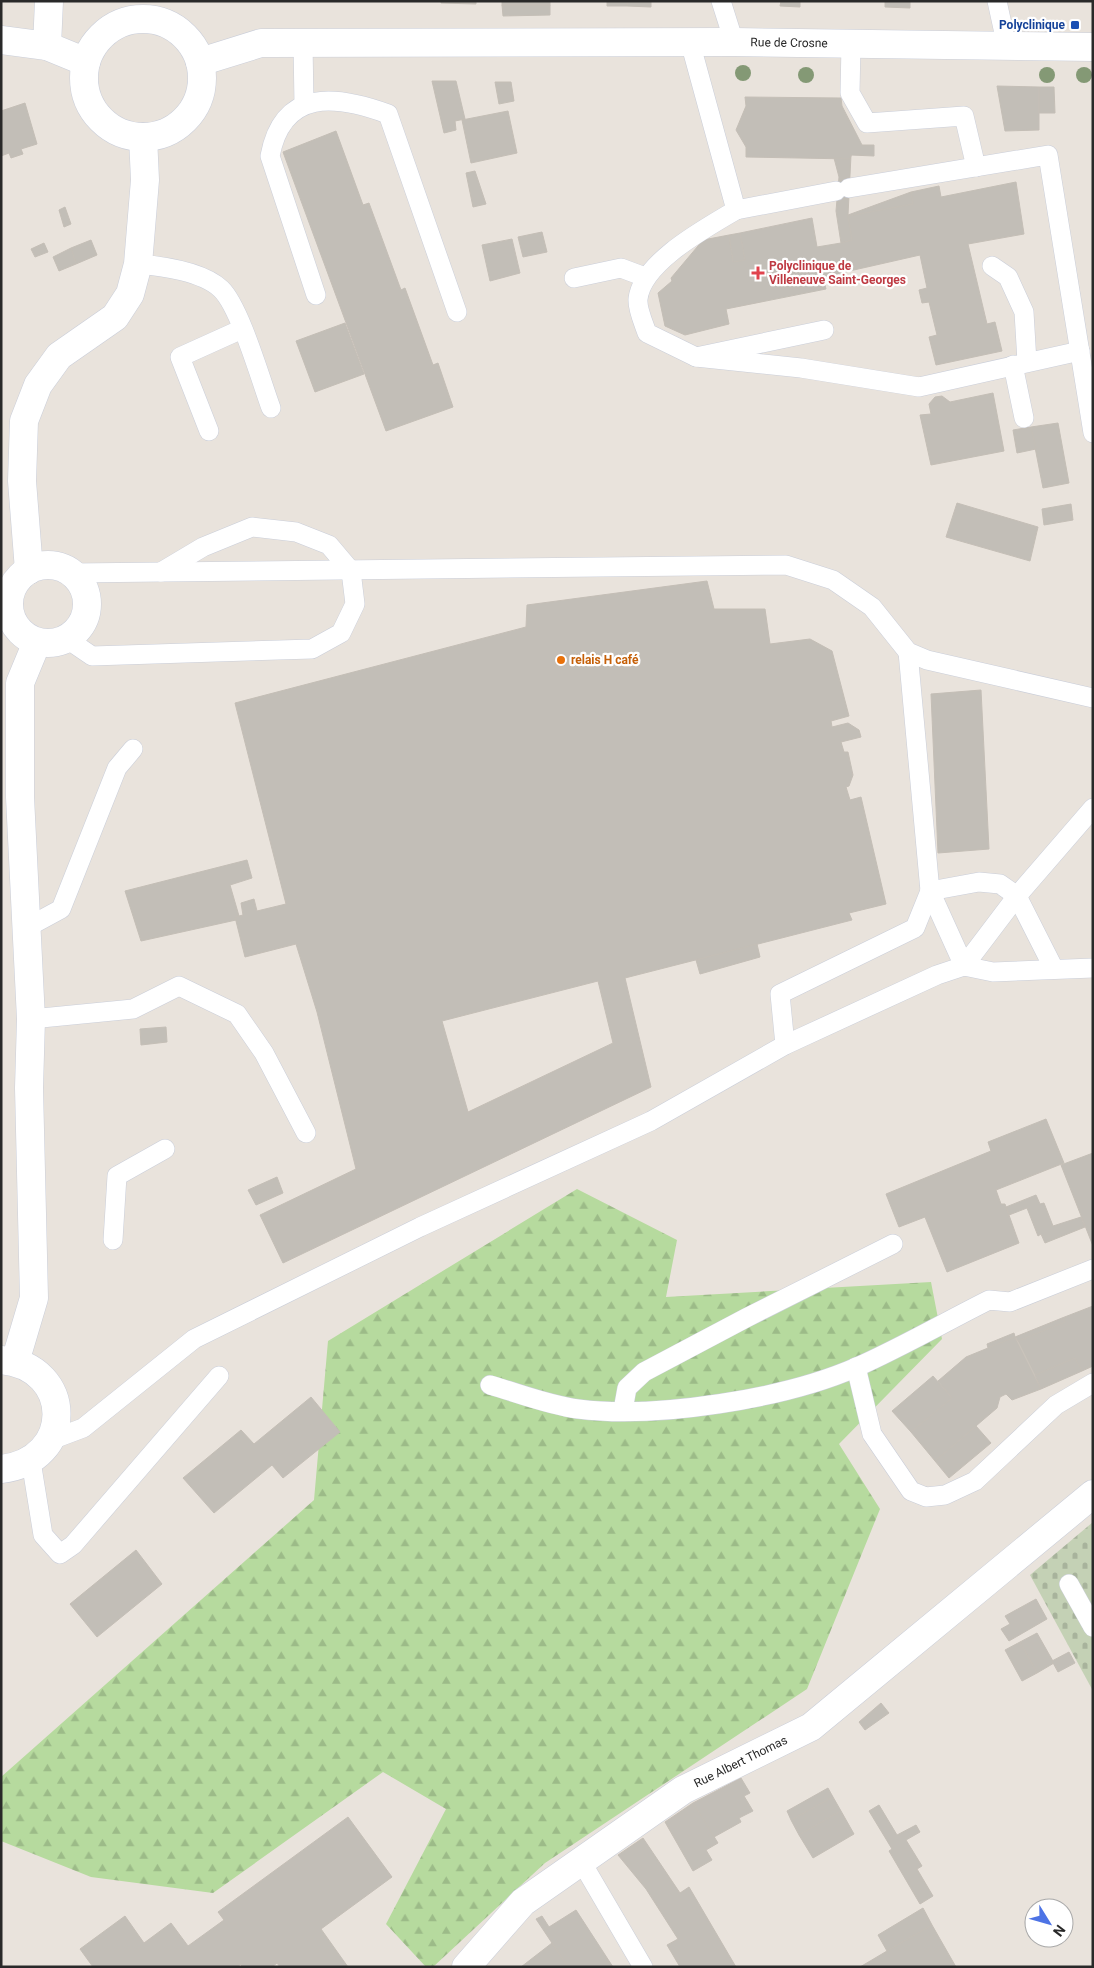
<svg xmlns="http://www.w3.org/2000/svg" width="1094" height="1968" font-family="Roboto,sans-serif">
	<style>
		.forest { fill: url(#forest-firs) }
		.cemetery { fill: url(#cemetery-stones) }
		.building { fill: #c2beb7; stroke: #c4beb6; fill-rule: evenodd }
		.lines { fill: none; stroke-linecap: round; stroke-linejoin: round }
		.service-casing { stroke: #caced9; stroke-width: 20 }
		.minor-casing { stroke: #caced9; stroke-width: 29 }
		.tertiary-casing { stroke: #caced9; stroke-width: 29 }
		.service { stroke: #fff; stroke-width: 19 }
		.minor { stroke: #fff; stroke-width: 28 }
		.tertiary { stroke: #fff; stroke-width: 28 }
		.tree { fill: #849975 }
		.transit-dot { fill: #1a4fb4; stroke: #fff; stroke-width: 2 }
		.health-dot { fill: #e0444e; stroke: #fff; stroke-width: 2 }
		.food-dot { fill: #e8710a; stroke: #fff; stroke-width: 2 }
		.labels { text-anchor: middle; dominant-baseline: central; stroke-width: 4.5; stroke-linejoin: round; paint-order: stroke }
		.transit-label { font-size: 12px; font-weight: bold; fill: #164399; stroke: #fff; text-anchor: end }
		.street-label { font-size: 12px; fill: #292929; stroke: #fff }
		.health-label { font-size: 12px; font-weight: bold; fill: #be3a42; stroke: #fff; text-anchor: start }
		.food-label { font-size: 12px; font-weight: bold; fill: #c56008; stroke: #fff; text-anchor: start }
	</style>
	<defs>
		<pattern id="forest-firs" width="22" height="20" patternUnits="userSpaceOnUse" patternTransform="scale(1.25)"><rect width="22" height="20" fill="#b6da9e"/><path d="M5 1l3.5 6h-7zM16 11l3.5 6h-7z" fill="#9cbb88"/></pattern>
		<pattern id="cemetery-stones" width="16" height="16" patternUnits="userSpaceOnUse" patternTransform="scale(1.25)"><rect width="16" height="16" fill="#c4d1b5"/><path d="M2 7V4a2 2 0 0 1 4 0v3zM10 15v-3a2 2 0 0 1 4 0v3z" fill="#a8b39c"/></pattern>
	</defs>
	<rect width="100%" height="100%" fill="#e9e3dc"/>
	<path class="forest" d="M577 1189 677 1240 666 1297 931 1282 942 1339 839 1444 880 1509 807 1689 545 1863 433 1967H426L386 1924 446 1809 383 1772 213 1893 91 1877 1 1841V1777L314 1500 328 1341Z"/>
	<path class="cemetery" d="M1093 1522V1691L1030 1575Z"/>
	<g class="building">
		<path d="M441 1H476V4L441 3Z"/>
		<rect x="502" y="1" width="48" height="4"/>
		<path d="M607 1H628L627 6H607Z"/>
		<path d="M628 1H651V7L627 6Z"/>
		<path d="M781 1H800V7L780 6Z"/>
		<path d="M885 1H910V8L885 7Z"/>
		<path d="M502 5H550V15L503 16Z"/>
		<path d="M432 81H456L465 119 455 121 456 130 444 133Z"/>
		<path d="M495 82H511L514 101 499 104Z"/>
		<path d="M997 86 1039 87V130L1005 131Z"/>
		<path d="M1039 87H1054L1055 113H1039Z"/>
		<path d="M745 97 841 98 842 106 862 145H874V156L851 155 850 159 746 157V147L736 130 746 106Z"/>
		<path d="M25 103 37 144 21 149 23 154 11 158 9 153 1 156V111Z"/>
		<path d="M508 111 517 153 471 163 462 120Z"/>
		<path d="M336 131 363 205 369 203 401 290 405 288 433 365 438 363 453 407 386 431 283 152Z"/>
		<path d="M851 155 848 215 852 240 841 243 836 211 839 177 834 158 850 159Z"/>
		<path d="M475 171 486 204 473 207 466 173Z"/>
		<path d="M1016 182 1024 234 968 244 987 324 995 322 1002 351 936 365 929 337 937 335 929 302 922 303 919 290 927 288 920 255 823 277 826 289 726 309 729 324 685 335 665 326 658 293 672 281 671 278 703 240 729 235 733 262 745 260 740 233 812 218 817 247 841 243 852 240 848 216 913 204 911 192 939 186 941 197Z"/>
		<path d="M911 192 913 204 848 216V215Z"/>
		<path d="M65 207 71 224 64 227 59 210Z"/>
		<path d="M542 232 547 252 523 257 518 237Z"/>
		<path d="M740 233 745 260 733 262 729 235Z"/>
		<path d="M512 239 520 273 490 281 482 245Z"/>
		<path d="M91 240 97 255 76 264 71 248Z"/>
		<path d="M44 243 48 252 35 257 31 249Z"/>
		<path d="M71 248 76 264 59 271 53 257Z"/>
		<path d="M345 323 364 374 315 392 296 341Z"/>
		<path d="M993 393 1004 451 931 465 920 415 931 414 929 404 935 397 942 396 950 402Z"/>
		<path d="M1058 423 1069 483 1043 488 1031 427Z"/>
		<path d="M1031 427 1036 449 1017 453 1013 430Z"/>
		<path d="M957 503 1038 527 1030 561 946 537Z"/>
		<path d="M1071 504 1073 520 1044 525 1042 509Z"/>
		<path d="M707 581 714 609H765L770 644 810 639 832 651 849 716 831 721 832 727 848 723 859 730 861 737 841 742 844 752H848L853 775 849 786 846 787 850 800 861 797 886 904 849 913 852 920 625 978 651 1087 283 1263 260 1215 356 1169 317 1012 296 944 245 957 235 917 243 915 241 903 254 899 257 911 286 904 235 703 526 627 527 605ZM598 981 613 1043 468 1112 442 1021Z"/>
		<path d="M981 690 989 849 938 853 931 694Z"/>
		<path d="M247 860 252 878 230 885 239 916 235 917 236 920 141 941 125 891Z"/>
		<path d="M757 944 760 957 700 974 696 960Z"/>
		<path d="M166 1027 167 1042 141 1045 140 1029Z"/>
		<path d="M1046 1119 1064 1163 996 1190 1001 1204H1005L1019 1243 947 1272 925 1217 899 1227 886 1194 991 1151 988 1142Z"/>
		<path d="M1093 1153V1246L1061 1165Z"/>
		<path d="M277 1177 283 1193 256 1205 248 1190Z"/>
		<path d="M1036 1195 1040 1204 1044 1203 1053 1226 1081 1217 1085 1227 1045 1243 1041 1234 1038 1236 1027 1208 1009 1215 1006 1207Z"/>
		<path d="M1093 1306V1366L1082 1371 1075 1358 1035 1375 1018 1341 1065 1322 1062 1318Z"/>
		<path d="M1062 1318 1065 1322 1018 1341 1015 1337Z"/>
		<path d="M1014 1333 1015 1337 988 1348 987 1344Z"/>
		<path d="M1015 1337 1041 1389 1012 1400 1006 1394 1000 1397 997 1408 935 1461 911 1432 952 1398 938 1381 966 1357Z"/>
		<path d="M1075 1358 1082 1371 1041 1389 1035 1375Z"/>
		<path d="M933 1376 952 1398 911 1432 892 1411Z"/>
		<path d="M311 1397 340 1432 283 1478 272 1465 214 1513 183 1478 241 1430 254 1444Z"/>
		<path d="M976 1426 991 1443 949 1478 935 1461Z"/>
		<path d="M136 1550 162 1584 97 1637 70 1604Z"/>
		<path d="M1036 1599 1047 1619 1009 1641 1001 1629 1010 1624 1005 1616Z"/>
		<path d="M1037 1633 1054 1663 1037 1673 1020 1642Z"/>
		<path d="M1020 1642 1037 1673 1022 1681 1005 1650Z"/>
		<path d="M1069 1652 1075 1663 1058 1672 1052 1661Z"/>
		<path d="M881 1703 889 1713 865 1730 859 1722Z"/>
		<path d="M741 1778 750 1793 744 1796 753 1811 739 1818 741 1822 714 1837 693 1803Z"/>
		<path d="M828 1788 833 1797 791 1820 787 1811Z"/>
		<path d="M833 1797 841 1811 799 1835 791 1820Z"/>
		<path d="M693 1803 718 1843 706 1850 712 1860 693 1871 665 1822Z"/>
		<path d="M879 1805 897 1835 916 1825 920 1832 906 1840 922 1866 917 1869 933 1896 920 1904 889 1851 892 1849 869 1811Z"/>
		<path d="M841 1811 854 1834 813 1858 799 1835Z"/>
		<path d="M348 1817 392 1877 321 1929 348 1967H280L277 1963 272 1967H242L241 1964 237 1967H93L80 1949 125 1916 144 1943 171 1923 188 1946 224 1920 218 1912Z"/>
		<path d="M643 1838 680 1893 689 1887 736 1967H680L667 1945 678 1939 646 1889 618 1855Z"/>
		<path d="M923 1908 932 1925 887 1951 878 1935Z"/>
		<path d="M576 1910 613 1967H568L536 1919 542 1916 549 1927Z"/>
		<path d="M932 1925 956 1967H860L887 1951Z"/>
		<path d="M552 1943 568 1967H521Z"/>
	</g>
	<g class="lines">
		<g class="service-casing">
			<g id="service">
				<path d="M721 1 734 42"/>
				<path d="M997 1 1007 47"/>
				<path d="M303 42 304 105"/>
				<path d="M690 42 736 210 836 191"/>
				<path d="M851 45 850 93 867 123 964 116 976 167"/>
				<path d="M849 188 1048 155 1093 433"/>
				<path d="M736 210C706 228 642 262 638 299 637 309 644 324 647 333L696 357 824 330"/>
				<path d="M138 264C162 266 203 272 221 289 240 307 261 381 271 408"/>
				<path d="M992 266 1008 277 1024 312 1027 362"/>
				<path d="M574 278 621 268 645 277"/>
				<path d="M316 295 270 156C283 88 336 95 388 114L457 312"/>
				<path d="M696 357 801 368 919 387 1080 351"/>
				<path d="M1013 365 1024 418"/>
				<path d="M209 431 180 357 242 329"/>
				<path d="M73 573 786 565 833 580 872 607 908 652 927 660 1093 698"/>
				<path d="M67 639 92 656 312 649 341 633 355 604 351 571 329 545 296 532 252 527 203 547 161 572"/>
				<path d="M908 652 930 891 964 966"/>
				<path d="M930 891 979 882 1000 884 1017 896 1054 969"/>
				<path d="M26 928 61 909 117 768 133 749"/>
				<path d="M964 966 1017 896 1093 808"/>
				<path d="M31 1019 133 1009 179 986 237 1014 264 1053 306 1133"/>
				<path d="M785 1045 780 994 915 928 930 891"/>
				<path d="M113 1240 117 1176 165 1149"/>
				<path d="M856 1367 872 1434 911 1491 926 1497 945 1495 975 1481 1056 1405 1093 1383"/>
				<path d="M490 1385C518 1393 548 1405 578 1409 656 1419 784 1399 857 1367 902 1347 945 1322 989 1300L1010 1302 1093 1269"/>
				<path d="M623 1410 627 1388 644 1372 746 1318 893 1244"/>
				<path d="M51 1440 83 1428 194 1339 420 1227 651 1121 785 1045 937 975 964 966 993 972 1093 968"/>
				<path d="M31 1461 43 1535 60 1554 73 1545 219 1376"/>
				<path d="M1069 1584 1093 1627"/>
				<path d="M581 1861 643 1967"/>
			</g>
		</g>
		<g class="minor-casing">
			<g id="minor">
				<path d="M47 46 49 1"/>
				<circle cx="48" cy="604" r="39"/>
				<path d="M29 570 22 481 24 421 38 385 59 356 115 317 130 294 138 264 145 180 143 137"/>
				<path d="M1 1360C75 1367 75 1461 1 1469"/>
				<path d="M15 1362 34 1298 29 1088 31 1019 20 797V683L37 642"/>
				<path id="s1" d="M466 1967 523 1902 683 1790 811 1727 1093 1494"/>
			</g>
		</g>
		<g class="tertiary-casing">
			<g id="tertiary">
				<circle cx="143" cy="78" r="59"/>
				<path d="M1 40 47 46 86 62"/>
				<path id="s2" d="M200 62 261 43 734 42 1093 47"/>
			</g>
		</g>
		<use href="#service" class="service"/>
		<use href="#minor" class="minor"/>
		<use href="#tertiary" class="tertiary"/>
	</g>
	<g class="tree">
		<circle cx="743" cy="73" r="8"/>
		<circle cx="806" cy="75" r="8"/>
		<circle cx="1047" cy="75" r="8"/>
		<circle cx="1084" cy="75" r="8"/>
	</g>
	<rect class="transit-dot" x="1070" y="20" width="10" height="10" rx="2.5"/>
	<path class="health-dot" d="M755.5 265.5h5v5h5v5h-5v5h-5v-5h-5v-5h5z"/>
	<circle class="food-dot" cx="561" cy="660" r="5"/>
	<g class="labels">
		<g class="transit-label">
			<text x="1065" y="25">Polyclinique</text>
		</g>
		<g class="street-label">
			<text stroke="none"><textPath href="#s2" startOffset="592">Rue de Crosne</textPath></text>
			<text stroke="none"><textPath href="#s1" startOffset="346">Rue Albert Thomas</textPath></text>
		</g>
		<g class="health-label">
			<text x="769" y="266">Polyclinique de<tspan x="769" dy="14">Villeneuve Saint-Georges</tspan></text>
		</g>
		<g class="food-label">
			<text x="571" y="660">relais H café</text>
		</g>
	</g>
	<rect width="1094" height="1968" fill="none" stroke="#292929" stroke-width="5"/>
	<g transform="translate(1049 1923) rotate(127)"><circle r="24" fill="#ffffff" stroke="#a9a9a9"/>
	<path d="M0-4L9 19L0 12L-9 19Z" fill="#4d73e5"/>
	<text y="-8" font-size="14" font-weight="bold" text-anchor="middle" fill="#292929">N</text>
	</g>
</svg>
